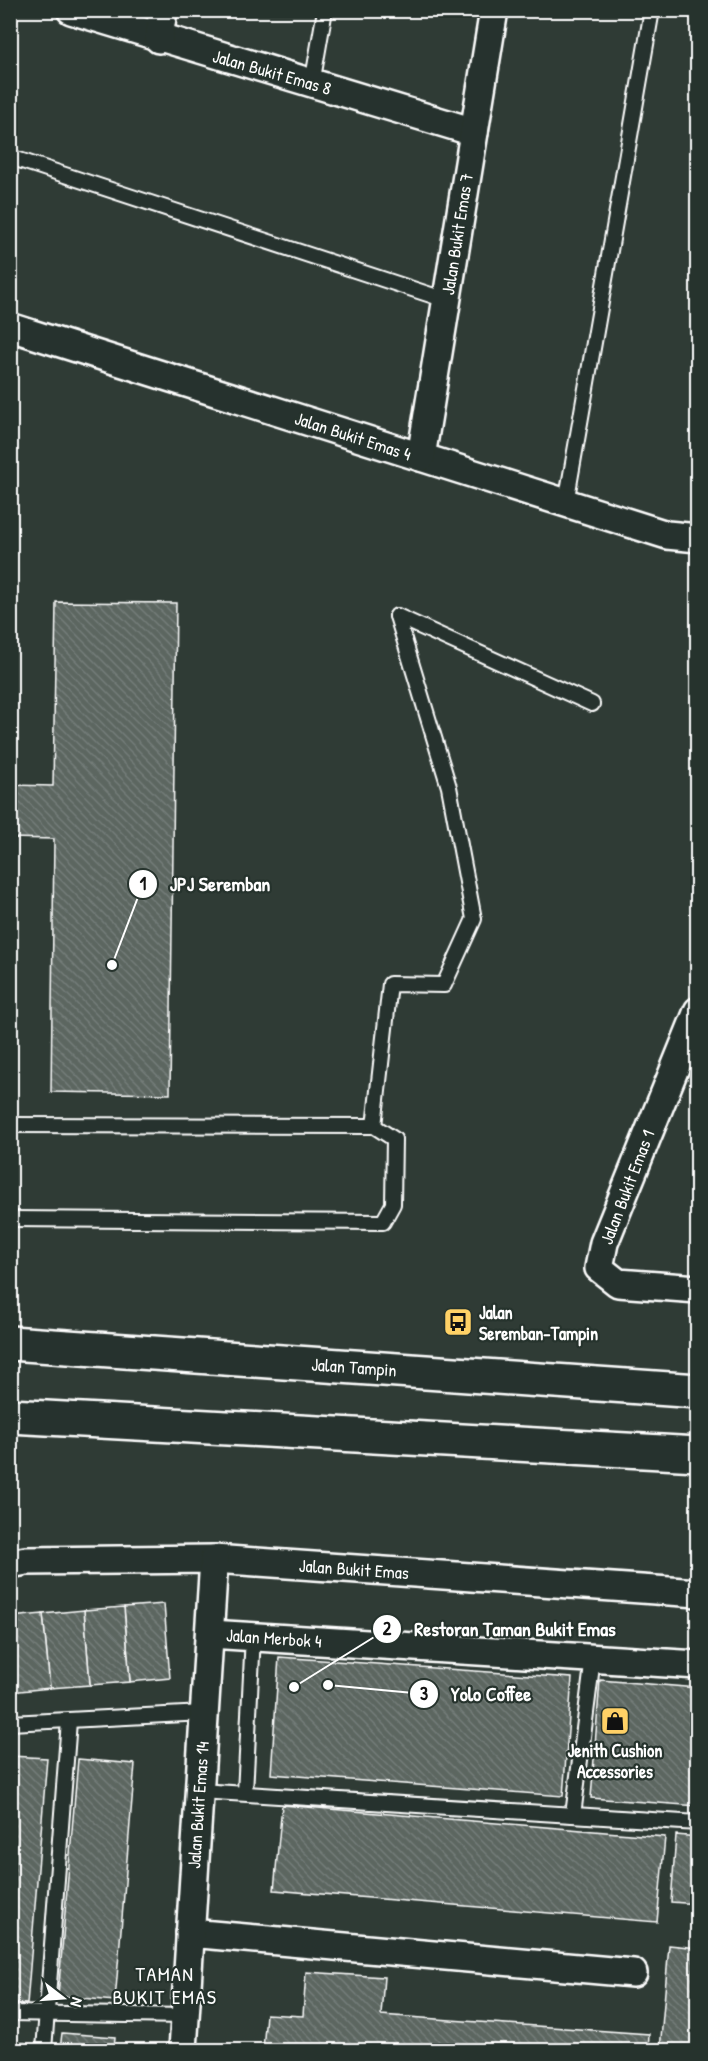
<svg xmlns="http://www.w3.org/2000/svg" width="708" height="2061" font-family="'Patrick Hand',sans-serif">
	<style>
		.building { fill: url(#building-back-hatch); stroke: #fff; stroke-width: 1.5 }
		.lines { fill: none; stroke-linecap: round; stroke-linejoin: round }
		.service-casing { stroke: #fff; stroke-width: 18 }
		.minor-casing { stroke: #fff; stroke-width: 32 }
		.trunk-casing { stroke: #fff; stroke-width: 38 }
		.service { stroke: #26332d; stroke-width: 14 }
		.minor { stroke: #26332d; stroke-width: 27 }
		.trunk { stroke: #26332d; stroke-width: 33 }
		.labels { text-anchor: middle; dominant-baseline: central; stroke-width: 4.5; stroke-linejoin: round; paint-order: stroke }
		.street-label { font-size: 18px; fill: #fff; stroke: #26332d }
		.poi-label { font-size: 18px; font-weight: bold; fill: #fff; stroke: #26332d; text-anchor: start }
		.neighbourhood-label { font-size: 20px; letter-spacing: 1.5px; fill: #fff; stroke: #26332d }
		.leader { fill: none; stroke: #fff; stroke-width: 2 }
		.callout-dot { fill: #fff; stroke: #26332d; stroke-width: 2 }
		.mark-label { font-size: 18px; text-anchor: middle; font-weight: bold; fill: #111 }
		.callout-label { font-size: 20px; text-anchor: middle; font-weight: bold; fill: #fff; stroke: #26332d; stroke-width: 4.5; stroke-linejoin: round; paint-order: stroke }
	</style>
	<defs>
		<pattern id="building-back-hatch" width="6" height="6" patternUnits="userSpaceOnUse" patternTransform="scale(1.5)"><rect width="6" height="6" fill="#5b6661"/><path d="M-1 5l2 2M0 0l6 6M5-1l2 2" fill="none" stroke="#747d79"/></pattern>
	</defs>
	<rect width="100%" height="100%" fill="#2f3b35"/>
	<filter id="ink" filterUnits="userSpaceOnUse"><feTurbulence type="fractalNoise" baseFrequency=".0167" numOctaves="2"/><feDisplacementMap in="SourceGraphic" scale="12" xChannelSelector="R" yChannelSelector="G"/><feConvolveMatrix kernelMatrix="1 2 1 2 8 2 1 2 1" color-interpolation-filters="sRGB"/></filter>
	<g filter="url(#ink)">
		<g class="building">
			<path d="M56 602 176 603 170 1094 51 1092 54 839 10 838V833L11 785 53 786Z"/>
			<path d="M164 1604 170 1678 130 1682 124 1607Z"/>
			<path d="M124 1607 130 1682 90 1685 84 1610Z"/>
			<path d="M84 1610 90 1685 50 1688 43 1614Z"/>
			<path d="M43 1614 50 1688 10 1692V1617Z"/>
			<path d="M279 1657 572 1678 563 1796 271 1774Z"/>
			<path d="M600 1680 698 1688V1806L591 1798Z"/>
			<path d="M10 1756 47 1758 27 2004 10 2003Z"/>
			<path d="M78 1759 135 1764 115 2001 58 1996Z"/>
			<path d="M282 1805 665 1837 657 1922 274 1890Z"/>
			<path d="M676 1835 698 1837V1904L671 1902Z"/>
			<path d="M669 1945 698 1948V2050H660Z"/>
			<path d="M306 1972 384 1977 381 2015 649 2034 648 2050H263L266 2014 303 2016Z"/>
			<path d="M62 2033 115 2037 114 2050H60Z"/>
			<path d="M10 2042 25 2043V2050H10Z"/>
		</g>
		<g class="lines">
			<g class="service-casing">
				<g id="service">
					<path d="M312 84 325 10"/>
					<path d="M10 157 446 300"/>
					<path d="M566 503 652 10"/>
					<path d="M397 616 592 704"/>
					<path d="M10 1125 374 1126 394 1139 393 1204 383 1222 10 1219"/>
					<path d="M374 1126 390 984 444 985 474 919 449 787 397 616"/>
					<path d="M10 1723 204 1713"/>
					<path d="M199 1791 698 1823"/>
					<path d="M245 1793 253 1636"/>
					<path d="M573 1815 593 1658"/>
					<path d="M10 2013 185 2016"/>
					<path d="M44 2050 69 1721"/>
				</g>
			</g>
			<g class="minor-casing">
				<g id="minor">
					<path d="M71 10 474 132"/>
					<path d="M159 39 163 10"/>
					<path d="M10 327 667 535 698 538"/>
					<path d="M421 457 494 10"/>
					<path d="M698 1011 604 1243 599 1268 618 1283 698 1289"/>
					<path d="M10 1564 26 1561 214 1559 698 1593"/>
					<path d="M210 1634 698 1665"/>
					<path d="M190 1933 633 1973"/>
					<path d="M183 2050 214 1559"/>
				</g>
			</g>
			<g class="trunk-casing">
				<g id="trunk">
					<path d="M10 1343 698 1391"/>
					<path d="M10 1416 698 1454"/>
				</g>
			</g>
			<use href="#service" class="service"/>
			<use href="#minor" class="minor"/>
			<use href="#trunk" class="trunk"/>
		</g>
	</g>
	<defs>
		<g id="bus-square" transform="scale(1.5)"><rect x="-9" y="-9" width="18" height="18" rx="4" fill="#ffd166" stroke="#26332d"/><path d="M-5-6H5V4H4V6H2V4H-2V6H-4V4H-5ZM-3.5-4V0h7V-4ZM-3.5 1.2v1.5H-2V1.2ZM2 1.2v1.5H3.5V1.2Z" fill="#111"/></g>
		<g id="shop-square" transform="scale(1.5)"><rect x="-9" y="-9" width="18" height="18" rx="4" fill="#ffd166" stroke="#26332d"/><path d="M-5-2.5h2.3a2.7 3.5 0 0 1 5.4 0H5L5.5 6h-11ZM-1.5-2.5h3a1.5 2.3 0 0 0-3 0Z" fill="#111"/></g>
	</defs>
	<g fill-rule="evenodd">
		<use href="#bus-square" x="458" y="1322"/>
		<use href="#shop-square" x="615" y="1721"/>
	</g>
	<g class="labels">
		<g class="street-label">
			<text transform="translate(272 72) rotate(16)">Jalan Bukit Emas 8</text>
			<text transform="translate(457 234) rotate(-81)">Jalan Bukit Emas 7</text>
			<text transform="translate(353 436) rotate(18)">Jalan Bukit Emas 4</text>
			<text transform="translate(627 1187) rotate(-69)">Jalan Bukit Emas 1</text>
			<text transform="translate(354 1367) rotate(4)">Jalan Tampin</text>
			<text transform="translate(354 1569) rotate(4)">Jalan Bukit Emas</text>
			<text transform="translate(274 1638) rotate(4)">Jalan Merbok 4</text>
			<text transform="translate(198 1805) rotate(-86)">Jalan Bukit Emas 14</text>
		</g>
		<g class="poi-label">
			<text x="479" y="1312">Jalan<tspan x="479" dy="21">Seremban-Tampin</tspan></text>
			<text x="615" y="1750" text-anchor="middle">Jenith Cushion<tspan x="615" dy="21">Accessories</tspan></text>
		</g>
		<g class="neighbourhood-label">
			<text x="165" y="1973">TAMAN<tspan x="165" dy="23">BUKIT EMAS</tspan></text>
		</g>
	</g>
	<path class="leader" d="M112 965L143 884M294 1687L387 1629M328 1685L424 1694"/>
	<g class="callout-dot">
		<circle cx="112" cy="965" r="6"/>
		<circle cx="294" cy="1687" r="6"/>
		<circle cx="328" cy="1685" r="6"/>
		<circle cx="143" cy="884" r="15"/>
		<circle cx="387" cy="1629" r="15"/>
		<circle cx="424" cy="1694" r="15"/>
	</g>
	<g class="mark-label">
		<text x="143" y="890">1</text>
		<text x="387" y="1635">2</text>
		<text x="424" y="1700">3</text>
	</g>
	<g class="callout-label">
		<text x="220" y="891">JPJ Seremban</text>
		<text x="515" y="1636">Restoran Taman Bukit Emas</text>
		<text x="491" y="1701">Yolo Coffee</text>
	</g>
	<rect width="708" height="2061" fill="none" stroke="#26332d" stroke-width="36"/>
	<rect x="18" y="18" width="672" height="2025" fill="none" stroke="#fff" stroke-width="2" filter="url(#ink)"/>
	<g transform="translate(63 1998) rotate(107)" stroke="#26332d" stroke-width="4.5" paint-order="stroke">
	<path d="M0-4.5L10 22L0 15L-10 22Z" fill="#ffffff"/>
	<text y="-9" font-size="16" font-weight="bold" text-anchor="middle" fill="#ffffff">N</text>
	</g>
</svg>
